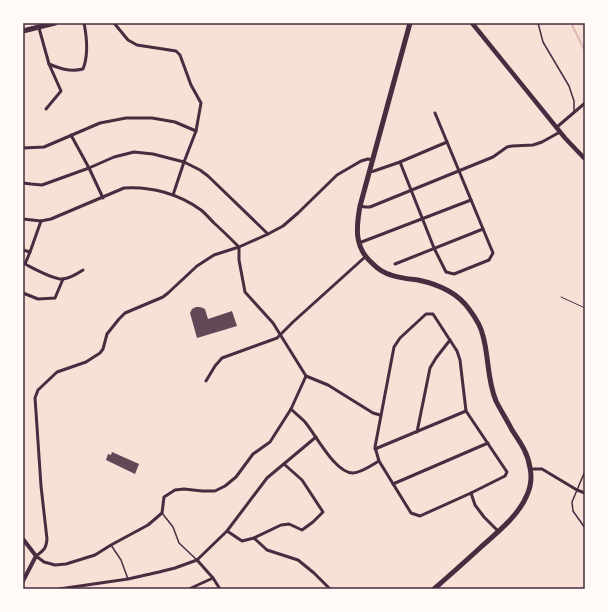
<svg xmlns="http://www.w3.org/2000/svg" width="608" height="612" font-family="'Asap Condensed',sans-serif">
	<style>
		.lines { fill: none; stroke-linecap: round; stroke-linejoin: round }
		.stream { stroke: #dcb8b0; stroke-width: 2 }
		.building { fill: #644757 }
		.path { stroke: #4a2c40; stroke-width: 1 }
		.service { stroke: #4a2c40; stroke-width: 1.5 }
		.minor { stroke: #4a2c40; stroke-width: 3 }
		.tertiary { stroke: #4a2c40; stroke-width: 4 }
		.secondary { stroke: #4a2c40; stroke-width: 4.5 }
		.primary { stroke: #4a2c40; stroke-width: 5 }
		.trunk { stroke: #4a2c40; stroke-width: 5 }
		.neatline { fill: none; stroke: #4a2c40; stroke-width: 1.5 }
	</style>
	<rect width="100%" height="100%" fill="#f7e1d7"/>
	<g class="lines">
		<path class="stream" d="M571 23 585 51"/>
	</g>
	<g class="building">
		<path d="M196 307H200L205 309 208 319 232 311 237 326 197 338 190 313 192 309Z"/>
		<path d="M112 452 139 464 135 474 106 460 108 454 111 455Z"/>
	</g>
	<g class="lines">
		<path class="path" d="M561 297 585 308"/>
		<g class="service">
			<path d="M538 23 543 42 569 86 574 101V111"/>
			<path d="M585 471 572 502 573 511 585 528"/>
			<path d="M162 513 173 527 179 543 197 560"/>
			<path d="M111 545 121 560 128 579"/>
		</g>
		<g class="minor">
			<path d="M114 23 128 40 137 45 176 51 180 55 191 85 201 103 196 131"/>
			<path d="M39 28 49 64C61 69 70 72 83 69 89 54 87 38 84 23"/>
			<path d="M46 109 61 91 49 64"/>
			<path d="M557 127 585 103"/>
			<path d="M71 135 89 168 103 198"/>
			<path d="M23 148 44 147 100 123 126 118H152L175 122 196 131 184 162 173 195"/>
			<path d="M400 162 434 248 446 272 454 274 489 260 493 253 435 113"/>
			<path d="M370 172 374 171 400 162 447 142"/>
			<path d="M23 183 31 184 42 185 89 168 114 157 134 152 153 154 184 162 200 170 208 176 268 234"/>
			<path d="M360 206 365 207H370L493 157 507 147 512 146 533 145 542 142 560 132"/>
			<path d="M23 219 41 221 51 219 124 188C151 186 179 194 201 210 206 214 210 219 214 223 223 231 231 239 239 247V260L245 292 273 323 306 376 328 385 373 413 380 415"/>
			<path d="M41 221 30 252 25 264C33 268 54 280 63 279 70 278 77 274 83 270"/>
			<path d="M359 243 471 200"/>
			<path d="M23 250 30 252"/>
			<path d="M395 264 483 229"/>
			<path d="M23 293 38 299 55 298 63 279"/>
			<path d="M426 314H433L457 351 460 360 466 411 507 472 505 476 471 493 420 516 411 513 379 461 375 447 394 347 400 338Z"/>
			<path d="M306 376 291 409 270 442 253 454 236 477 225 486 215 491H202L184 489 175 490 164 497 162 513 148 525 111 545 95 555 66 564 55 565 44 562 36 556C44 550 46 549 47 539L41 486 36 412 35 398 38 390 57 372 86 362 100 353 103 349 107 334 119 319 125 313 163 297 168 293 197 266 214 255 239 247 268 234 283 226 298 213 337 175 361 161 368 159 373 160"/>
			<path d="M206 381 215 366 222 358 277 338 293 322 365 257"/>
			<path d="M291 409C296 414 301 418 305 422 316 435 335 473 353 473 361 473 372 465 379 461"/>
			<path d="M417 432 430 368 436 358 450 340"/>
			<path d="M375 449 466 411"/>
			<path d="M530 469H542L577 490 585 493"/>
			<path d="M393 484 488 443"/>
			<path d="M471 493 475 505 484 517 498 531"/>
			<path d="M227 531 242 541 254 538 281 525 289 524 302 530 313 522 323 512 302 480 284 464"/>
			<path d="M254 538 267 550 298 560 314 573 330 589"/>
			<path d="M197 560 213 578 220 589"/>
			<path d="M59 589 128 579 159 572 175 568 197 560 227 531 267 478 316 437"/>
			<path d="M189 589 213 578"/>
		</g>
		<path class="tertiary" d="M23 539 36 556 23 581"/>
		<path class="secondary" d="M472 23 565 138 585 159"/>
		<path class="primary" d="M23 31 55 23"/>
		<path class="trunk" d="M410 23 360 206C356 228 354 248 373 264 378 269 384 273 391 275 399 278 409 279 418 280 437 284 457 292 469 309 475 317 481 326 483 336 489 357 487 380 496 401 501 411 507 420 512 430 520 442 528 453 530 468 532 477 531 486 527 495 519 515 498 532 482 546 466 561 450 575 434 589"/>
	</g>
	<rect width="608" height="612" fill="none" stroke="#fffaf5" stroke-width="48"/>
	<rect x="24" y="24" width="560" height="564" class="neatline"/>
</svg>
